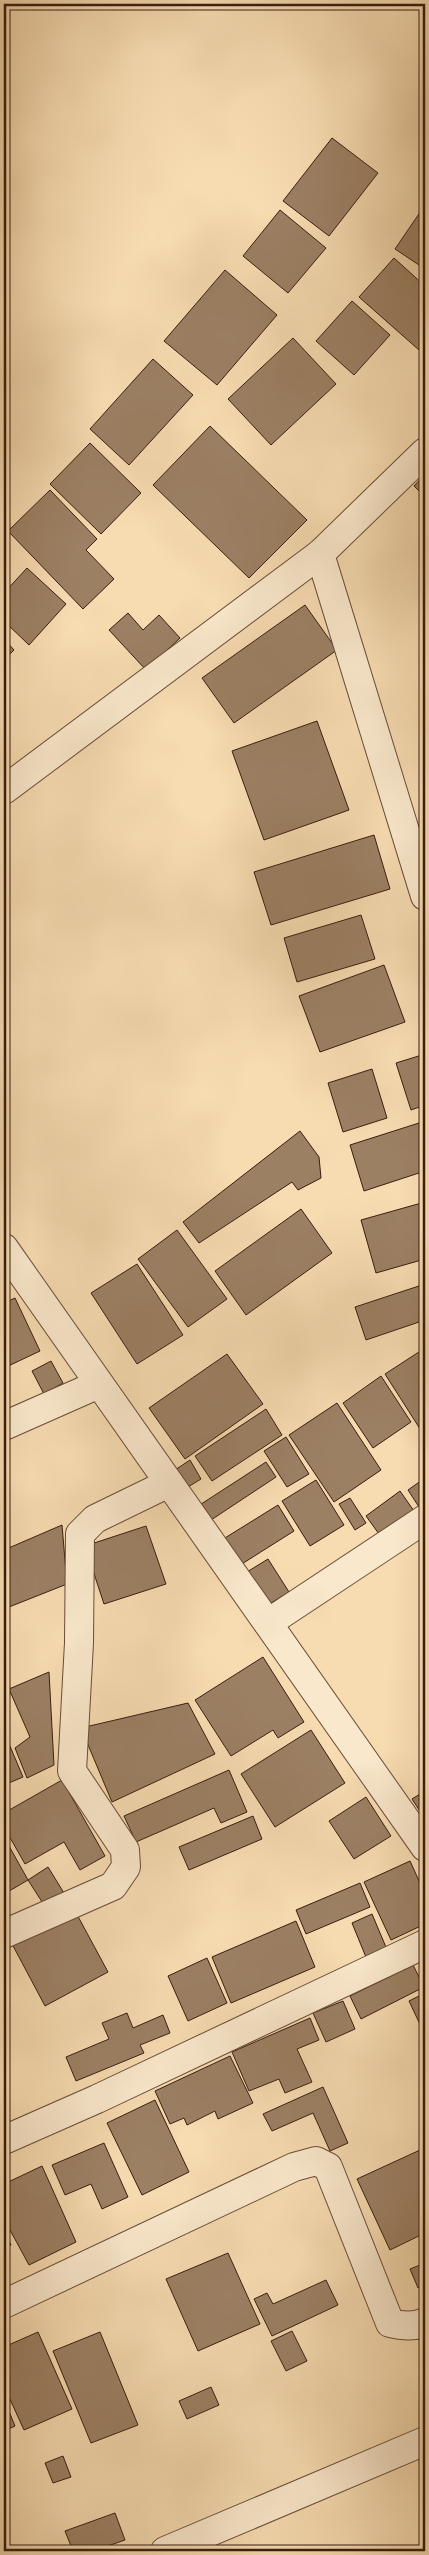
<svg xmlns="http://www.w3.org/2000/svg" width="429" height="2555" font-family="'Sorts Mill Goudy',serif">
	<style>
		.building { fill: #9c8064; stroke: #391d10 }
		.lines { fill: none; stroke-linecap: round; stroke-linejoin: round }
		.street-casing { stroke: #684c38; stroke-width: 30 }
		.street { stroke: #fae8cc; stroke-width: 28 }
	</style>
	<rect width="100%" height="100%" fill="#f7dbb1"/>
	<filter id="stains"><feTurbulence type="fractalNoise" baseFrequency=".004" numOctaves="4"/><feColorMatrix values="0 0 0 0 .2 0 0 0 0 .09 0 0 0 0 .02 0 0 0 .5 -.17"/></filter>
	<radialGradient id="worn" r=".72"><stop offset=".6" stop-color="#630" stop-opacity="0"/><stop offset="1" stop-color="#630" stop-opacity=".3"/></radialGradient>
	<g class="building">
		<path d="M332 138 378 173 329 236 283 201Z"/>
		<path d="M425 205V269L395 249Z"/>
		<path d="M280 210 326 248 288 293 243 256Z"/>
		<path d="M394 258 425 286V343L419 350 359 297Z"/>
		<path d="M225 270 277 315 217 385 164 341Z"/>
		<path d="M352 301 390 335 354 375 316 341Z"/>
		<path d="M293 338 336 384 271 445 228 399Z"/>
		<path d="M153 359 193 395 129 465 90 429Z"/>
		<path d="M210 426 307 520 249 578 153 485Z"/>
		<path d="M90 443 141 493 101 534 50 484Z"/>
		<path d="M425 474V497L414 486Z"/>
		<path d="M50 490 97 539 86 550 114 579 83 609 8 531Z"/>
		<path d="M27 568 66 604 29 645 4 621V593Z"/>
		<path d="M305 605 337 650 234 723 202 678Z"/>
		<path d="M128 613 143 630 159 615 180 638 146 670 109 630Z"/>
		<path d="M4 639 14 650 4 660Z"/>
		<path d="M317 721 349 810 264 840 232 751Z"/>
		<path d="M374 835 390 889 271 925 254 872Z"/>
		<path d="M361 915 375 959 297 982 284 938Z"/>
		<path d="M384 965 405 1022 320 1052 299 996Z"/>
		<path d="M425 1054V1105L411 1110 396 1063Z"/>
		<path d="M372 1069 387 1118 343 1132 328 1083Z"/>
		<path d="M419 1123 425 1142V1171L364 1191 350 1145Z"/>
		<path d="M300 1131 319 1157 321 1178 298 1190 292 1182 199 1243 183 1222Z"/>
		<path d="M425 1202V1259L376 1273 361 1220Z"/>
		<path d="M301 1209 332 1253 246 1315 215 1271Z"/>
		<path d="M177 1230 227 1299 188 1327 138 1259Z"/>
		<path d="M137 1264 183 1335 137 1364 91 1293Z"/>
		<path d="M425 1284V1320L366 1340 355 1307Z"/>
		<path d="M15 1298 40 1351 4 1368V1303Z"/>
		<path d="M425 1348V1430L422 1432 385 1374Z"/>
		<path d="M227 1354 263 1404 185 1459 149 1408Z"/>
		<path d="M51 1361 63 1383 44 1394 32 1371Z"/>
		<path d="M381 1376 411 1422 373 1448 343 1403Z"/>
		<path d="M337 1403 381 1470 334 1502 289 1435Z"/>
		<path d="M266 1409 282 1435 212 1481 195 1456Z"/>
		<path d="M286 1437 309 1474 287 1487 264 1451Z"/>
		<path d="M190 1460 201 1479 183 1490 172 1472Z"/>
		<path d="M266 1462 276 1477 205 1524 195 1508Z"/>
		<path d="M425 1478V1503L419 1507 408 1490Z"/>
		<path d="M316 1480 344 1525 310 1546 282 1501Z"/>
		<path d="M400 1491 414 1511 379 1534 366 1516Z"/>
		<path d="M350 1498 366 1523 355 1530 339 1504Z"/>
		<path d="M278 1505 294 1531 237 1567 220 1541Z"/>
		<path d="M62 1525 67 1584 4 1609V1550Z"/>
		<path d="M146 1526 166 1584 104 1604 85 1546Z"/>
		<path d="M268 1559 289 1592 263 1608 242 1575Z"/>
		<path d="M263 1657 304 1722 278 1738 273 1730 231 1756 195 1700Z"/>
		<path d="M49 1672 54 1765 27 1778 15 1748 30 1737 9 1689Z"/>
		<path d="M188 1703 215 1754 112 1802 81 1728Z"/>
		<path d="M311 1730 345 1783 275 1827 241 1774Z"/>
		<path d="M4 1732 23 1777 4 1785Z"/>
		<path d="M229 1770 247 1812 221 1823 214 1808 136 1842 124 1816Z"/>
		<path d="M62 1780 105 1856 80 1870 64 1842 25 1864 4 1827V1813Z"/>
		<path d="M425 1791V1819L412 1799Z"/>
		<path d="M366 1797 391 1836 354 1859 329 1821Z"/>
		<path d="M253 1816 262 1839 189 1870 179 1847Z"/>
		<path d="M4 1837 28 1880 4 1894Z"/>
		<path d="M410 1861 425 1894V1924L391 1940 364 1882Z"/>
		<path d="M48 1867 64 1893 44 1905 28 1880Z"/>
		<path d="M360 1883 370 1907 306 1934 296 1910Z"/>
		<path d="M74 1909 108 1972 45 2006 11 1942Z"/>
		<path d="M372 1914 391 1959 370 1967 352 1923Z"/>
		<path d="M296 1921 315 1967 231 2003 212 1957Z"/>
		<path d="M207 1958 227 2003 188 2021 168 1976Z"/>
		<path d="M413 1965 424 1987 361 2019 350 1996Z"/>
		<path d="M425 1993V2035L409 2001Z"/>
		<path d="M343 2001 355 2029 326 2042 313 2013Z"/>
		<path d="M127 2013 133 2028 163 2015 170 2033 140 2045 144 2053 76 2081 66 2057 109 2039 102 2023Z"/>
		<path d="M310 2018 319 2040 297 2049 312 2082 285 2093 279 2079 249 2091 232 2052Z"/>
		<path d="M230 2056 253 2103 218 2119 215 2111 187 2125 184 2118 170 2124 155 2091Z"/>
		<path d="M323 2087 348 2143 330 2151 313 2113 272 2131 263 2114Z"/>
		<path d="M155 2100 189 2172 142 2195 107 2123Z"/>
		<path d="M104 2143 128 2197 102 2209 91 2184 65 2195 52 2165Z"/>
		<path d="M420 2150 425 2162V2233L390 2250 357 2179Z"/>
		<path d="M42 2166 76 2242 29 2265 4 2219V2184Z"/>
		<path d="M4 2230 11 2245 4 2248Z"/>
		<path d="M228 2253 260 2324 198 2351 166 2279Z"/>
		<path d="M425 2263V2285L418 2288 410 2269Z"/>
		<path d="M326 2280 338 2305 272 2336 254 2299 267 2293 273 2304Z"/>
		<path d="M292 2331 307 2361 286 2371 271 2341Z"/>
		<path d="M38 2332 72 2409 24 2430 4 2386V2347Z"/>
		<path d="M100 2332 138 2425 91 2443 53 2351Z"/>
		<path d="M211 2387 219 2405 187 2419 179 2401Z"/>
		<path d="M4 2399 15 2426 4 2431Z"/>
		<path d="M63 2456 71 2477 53 2483 45 2463Z"/>
		<path d="M115 2513 125 2540 93 2551H73L65 2531Z"/>
	</g>
	<g class="lines">
		<g class="street-casing">
			<g id="street">
				<path d="M320 554 425 896"/>
				<path d="M4 790 320 554 425 452"/>
				<path d="M4 1248 425 1847"/>
				<path d="M4 1426 99 1384"/>
				<path d="M268 1623 425 1519"/>
				<path d="M4 1934 113 1886 126 1867 125 1850 72 1771 79 1643 80 1534 95 1519 169 1483"/>
				<path d="M4 2140 97 2099 425 1944"/>
				<path d="M4 2304 294 2167 316 2161 328 2167 390 2323C402 2326 415 2327 425 2322"/>
				<path d="M165 2551 425 2441"/>
			</g>
		</g>
		<use href="#street" class="street"/>
	</g>
	<rect width="429" height="2555" fill="none" stroke="#f7dbb1" stroke-width="20"/>
	<rect x="5" y="5" width="419" height="2545" fill="none" stroke="#391d10" stroke-width="2.5"/>
	<rect x="10" y="10" width="409" height="2535" fill="none" stroke="#391d10"/>
	<rect width="100%" height="100%" filter="url(#stains)"/>
	<rect width="100%" height="100%" fill="url(#worn)"/>
</svg>
